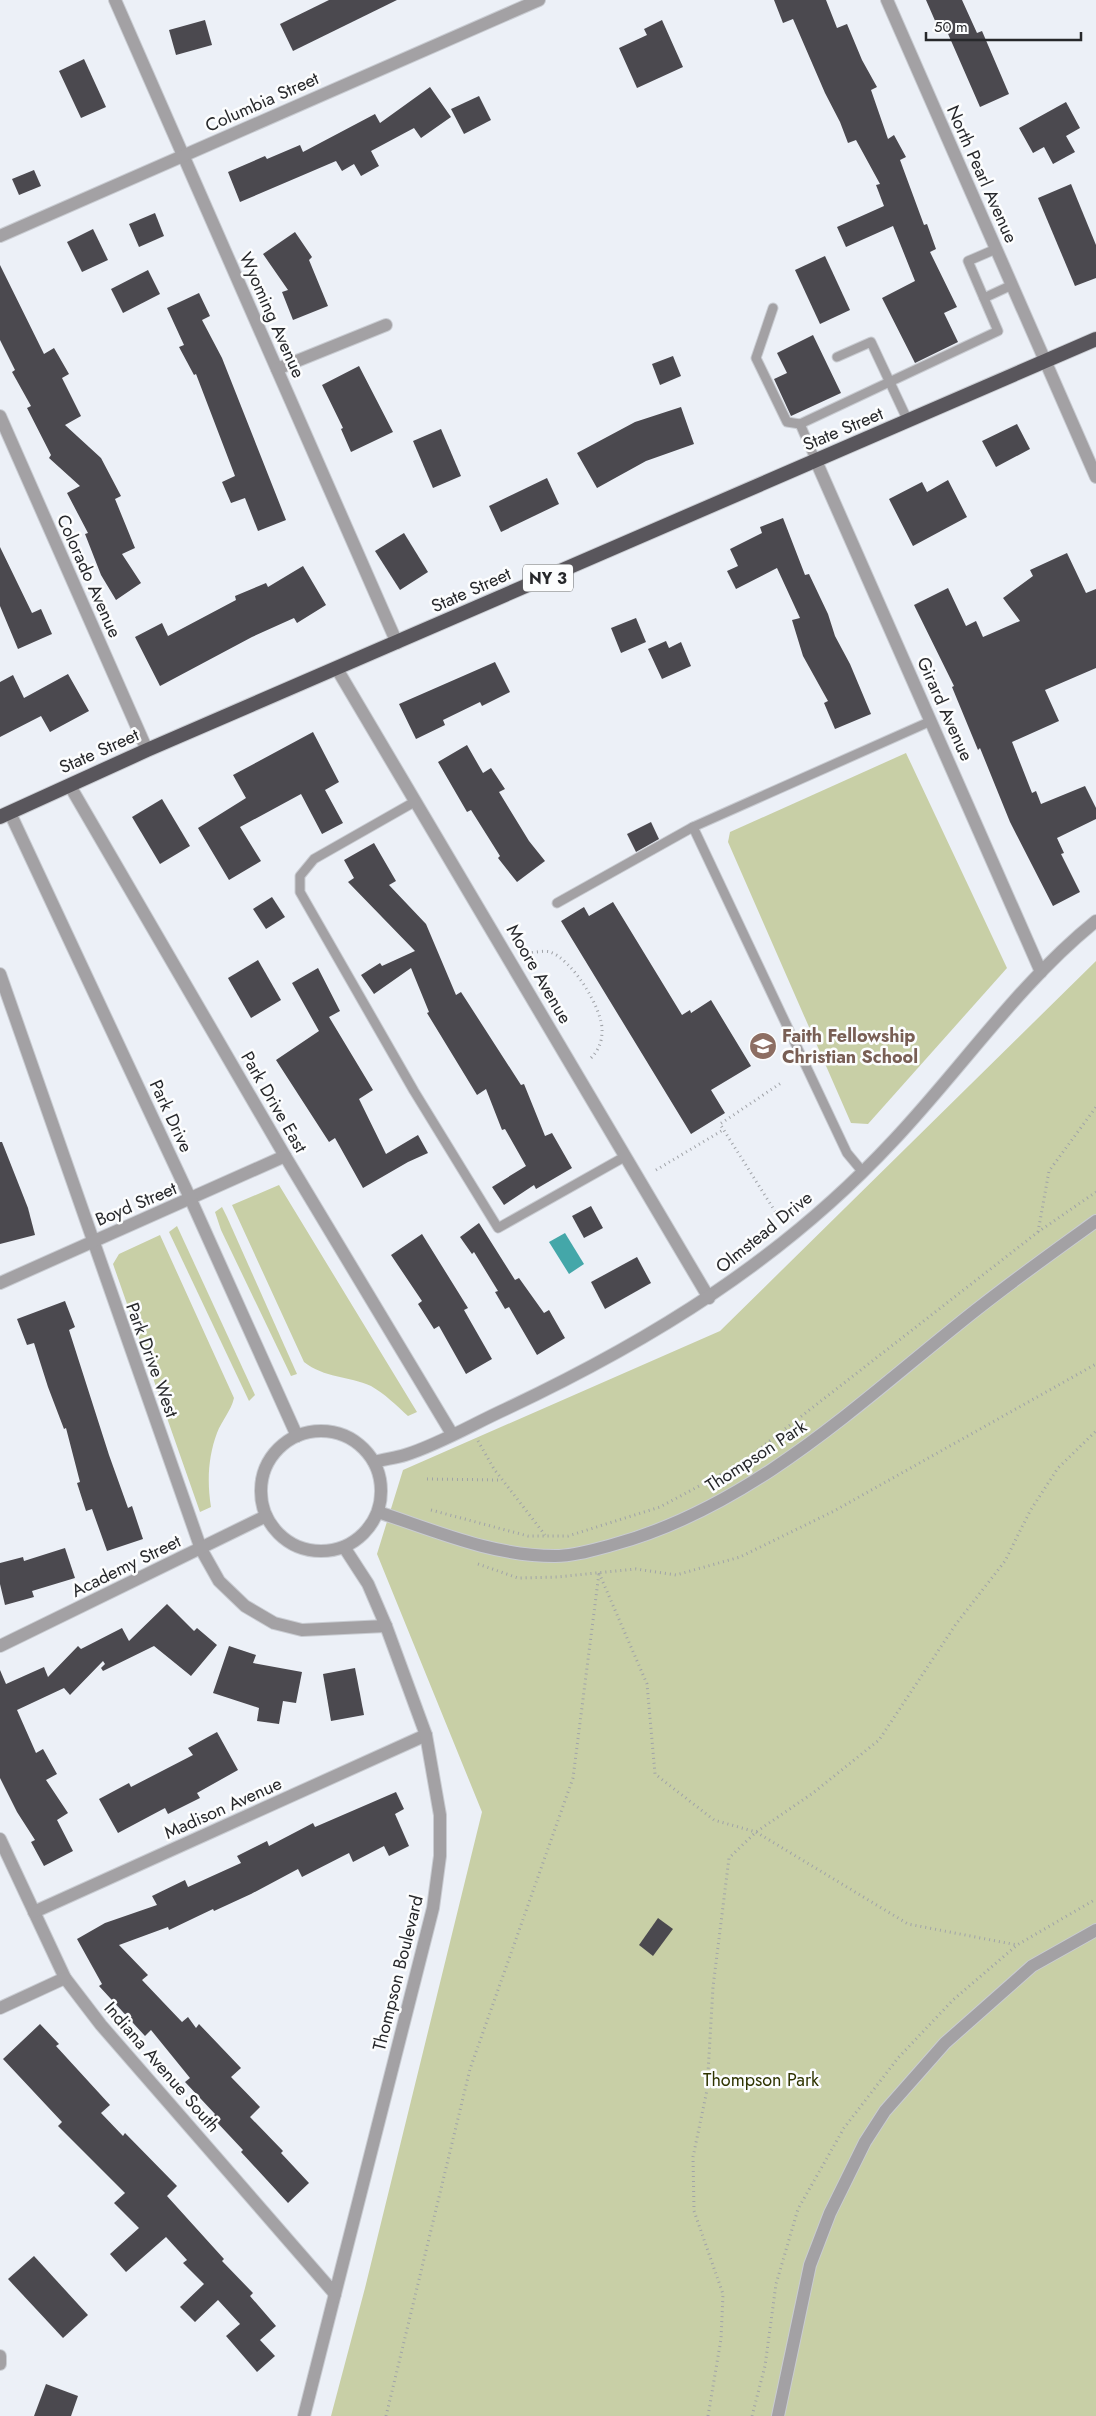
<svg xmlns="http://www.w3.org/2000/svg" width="1096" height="2416" font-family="Jost,sans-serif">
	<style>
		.green { fill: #c8cfa6 }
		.water { fill: #44a7a9 }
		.building { fill: #4b494f }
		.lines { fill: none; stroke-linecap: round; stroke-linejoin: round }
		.service-casing { stroke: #c9ccd2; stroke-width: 11 }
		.minor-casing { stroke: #c9ccd2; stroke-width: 14 }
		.tertiary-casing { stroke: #c9ccd2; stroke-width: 14 }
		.trunk-casing { stroke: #c9ccd2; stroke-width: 16 }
		.path { stroke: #a0a3a8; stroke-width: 3; stroke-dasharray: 1 4; stroke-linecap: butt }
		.service { stroke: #a3a1a4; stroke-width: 9 }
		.minor { stroke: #a3a1a4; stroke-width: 12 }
		.tertiary { stroke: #a3a1a4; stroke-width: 12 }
		.trunk { stroke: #59565c; stroke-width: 14 }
		.labels { text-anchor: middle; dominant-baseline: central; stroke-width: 5; stroke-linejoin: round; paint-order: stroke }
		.shield { fill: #fcfdfe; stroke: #67686a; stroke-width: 1 }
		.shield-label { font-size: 16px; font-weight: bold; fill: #27282b }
		.street-label { font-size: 18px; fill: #27282b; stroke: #fcfdfe }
		.education-label { font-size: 18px; font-weight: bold; fill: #785e54; stroke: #fcfdfe; text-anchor: start }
		.park-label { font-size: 18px; fill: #2f3400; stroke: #fcfdfe }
	</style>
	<rect width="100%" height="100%" fill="#ecf0f7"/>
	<g class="green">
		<path d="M906 753 1007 968 868 1124 851 1123 728 842 730 832Z"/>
		<path d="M1096 961V2416H331L365 2288 482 1812 377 1554 403 1470 720 1331Z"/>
		<path d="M279 1185 417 1412 408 1416C396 1405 385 1394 371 1386 349 1376 324 1378 304 1362L232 1205Z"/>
		<path d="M222 1207 227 1217 297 1374 291 1376 221 1230 215 1212Z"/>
		<path d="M177 1226 255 1395 249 1401 169 1232Z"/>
		<path d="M160 1235 234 1398C231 1411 222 1420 217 1433 208 1457 207 1482 211 1507L200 1512 113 1264 119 1254Z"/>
	</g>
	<path class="water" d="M565 1233 584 1264 569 1274 549 1242Z"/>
	<g class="building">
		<path d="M329 0H397L293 51 280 24Z"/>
		<path d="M774 0H826L837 28 847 24 862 60 877 87 871 90 888 139 894 135 906 157 900 160 924 225 927 224 936 249 930 252 957 307 944 313 958 342 915 363 882 298 915 281 893 226 846 247 837 227 884 206 876 185 880 184 856 140 848 143 840 122 825 93 793 19 783 23Z"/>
		<path d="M926 0H962L977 33 982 31 1009 94 980 107 942 20 936 23Z"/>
		<path d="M205 20 212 45 176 55 169 30Z"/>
		<path d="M662 20 683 67 637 88 619 48 647 35 644 29Z"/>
		<path d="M84 59 106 107 81 118 59 71Z"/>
		<path d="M430 87 451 117 421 138 414 128 371 151 379 166 361 176 354 164 342 171 336 161 240 202 228 172 265 156 267 159 300 145 303 152 375 114 380 123Z"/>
		<path d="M479 96 491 120 464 134 451 109Z"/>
		<path d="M1066 102 1080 128 1066 136 1075 152 1053 164 1044 147 1033 153 1019 128Z"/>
		<path d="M34 170 41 186 19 195 12 179Z"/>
		<path d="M1071 184 1096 245V278L1075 286 1038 198Z"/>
		<path d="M155 213 164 236 139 247 129 224Z"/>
		<path d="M93 229 108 260 82 272 67 242Z"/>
		<path d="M295 232 312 257 309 260 328 306 293 320 282 292 288 290 263 254Z"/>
		<path d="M825 256 850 310 820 324 795 270Z"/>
		<path d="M0 265 44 354 54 348 69 374 62 378 81 416 65 425 101 458 121 496 115 499 135 548 122 554 141 583 116 600 101 575 85 534 88 533 67 493 80 486 49 458 51 455 27 408 31 406 12 372 15 370 0 340Z"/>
		<path d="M148 270 160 294 123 313 111 289Z"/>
		<path d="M199 293 210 316 202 320 222 358 286 520 258 531 245 498 231 503 222 482 235 476 196 374 194 375 179 347 184 345 167 308Z"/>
		<path d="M813 335 841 393 791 416 774 379 787 373 777 353Z"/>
		<path d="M673 356 681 376 660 385 652 364Z"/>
		<path d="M359 366 393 432 351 452 341 429 343 428 322 385Z"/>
		<path d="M681 407 694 444 646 461 597 488 577 453 635 422Z"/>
		<path d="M1017 424 1030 449 996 467 982 441Z"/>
		<path d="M441 429 461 476 433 488 413 441Z"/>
		<path d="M547 478 559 504 501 532 489 506Z"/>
		<path d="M948 480 967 517 913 546 889 499 922 482 927 492Z"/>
		<path d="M783 518 805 575 809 574 828 614 835 636 850 664 871 714 835 729 824 703 828 701 803 656 792 620 800 618 777 568 736 589 727 571 738 566 730 549 762 533 760 527Z"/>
		<path d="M404 533 428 572 400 590 375 551Z"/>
		<path d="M0 547 32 613 41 609 52 634 18 649 0 606Z"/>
		<path d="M1067 553 1086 593 1096 589V668L1045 690 1059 721 1012 742 1032 793 1036 791 1041 804 1085 786 1096 808V819L1057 838 1064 853 1061 854 1080 892 1053 906 1010 822 980 748 978 750 952 687 954 686 914 605 948 588 966 626 976 621 983 637 1020 621 1003 598 1033 576 1030 570Z"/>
		<path d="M303 566 326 605 297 623 294 618 252 637 160 686 135 637 162 623 168 636 236 600 235 596 266 583 268 587Z"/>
		<path d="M636 618 646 642 621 653 611 628Z"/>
		<path d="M666 641 669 648 681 642 691 666 662 679 648 649Z"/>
		<path d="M495 662 510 692 482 706 480 702 443 720 445 725 416 739 399 704Z"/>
		<path d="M68 674 89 711 50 732 41 716 0 737V682L13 675 24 698Z"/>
		<path d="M313 732 339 782 325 790 343 823 322 834 301 794 240 827 261 861 229 880 198 828 246 798 233 775Z"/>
		<path d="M467 745 483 773 491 768 505 789 499 792 529 841 545 861 517 882 498 858 500 856 471 810 467 812 438 762Z"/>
		<path d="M162 799 190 846 160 864 132 817Z"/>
		<path d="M651 822 659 839 636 852 627 834Z"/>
		<path d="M374 843 396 881 389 885 426 924 456 995 461 992 521 1085 524 1084 545 1136 552 1133 572 1168 536 1189 534 1185 504 1205 492 1187 526 1166 505 1129 502 1130 486 1089 477 1095 427 1013 429 1012 411 968 374 994 361 975 380 963 382 966 415 951 348 882 354 878 344 860Z"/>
		<path d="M272 897 285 917 266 929 253 909Z"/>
		<path d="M613 902 682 1015 690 1010 691 1013 711 1000 751 1066 711 1090 725 1113 691 1134 561 921 584 907 589 916Z"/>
		<path d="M258 960 281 1000 251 1018 228 978Z"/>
		<path d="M318 968 340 1011 329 1017 373 1090 359 1099 386 1154 418 1135 428 1153 408 1162 363 1188 335 1138 329 1142 276 1060 319 1031 292 983Z"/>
		<path d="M0 1142H2L28 1208 35 1235 0 1244Z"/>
		<path d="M591 1206 603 1228 584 1238 572 1216Z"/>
		<path d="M479 1223 515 1280 519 1278 544 1313 549 1310 565 1338 537 1355 509 1307 505 1309 495 1292 498 1291 474 1252 472 1254 460 1237Z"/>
		<path d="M422 1234 468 1308 464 1310 492 1359 466 1374 439 1326 434 1329 418 1304 422 1301 391 1255Z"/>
		<path d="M637 1257 651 1283 605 1309 591 1282Z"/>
		<path d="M65 1301 75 1327 69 1330 109 1455 128 1508 132 1506 143 1539 107 1551 92 1509 86 1511 77 1483 80 1482 66 1428 64 1429 48 1387 34 1343 27 1345 17 1319Z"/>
		<path d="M65 1548 75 1578 32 1591 34 1597 5 1605 0 1584V1563L23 1557 24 1561Z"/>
		<path d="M167 1604 194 1631 197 1628 217 1645 191 1676 154 1646 103 1671 101 1668 105 1664 103 1661 70 1695 64 1688 17 1710 36 1753 43 1749 57 1774 46 1780 68 1813 57 1820 73 1851 44 1866 31 1842 35 1840 17 1812 0 1778V1670L6 1684 44 1667 48 1677 78 1646 81 1649 122 1628 129 1641Z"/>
		<path d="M229 1646 256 1655 253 1663 302 1672 296 1703 283 1701 279 1724 257 1721 259 1708 213 1693Z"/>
		<path d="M355 1668 364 1715 331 1721 323 1674Z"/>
		<path d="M217 1732 238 1770 197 1793 200 1798 168 1814 165 1808 118 1833 99 1799 129 1783 131 1787 193 1755 188 1748Z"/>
		<path d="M396 1792 404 1809 395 1814 409 1846 389 1856 384 1846 353 1862 349 1853 302 1877 298 1869 251 1894 214 1911 213 1909 169 1930 168 1927 119 1945 148 1975 142 1980 182 2022 188 2017 196 2028 199 2024 241 2068 231 2077 260 2107 250 2117 283 2151 281 2153 309 2183 288 2203 241 2152 243 2150 212 2117 215 2114 185 2082 190 2078 151 2030 145 2036 99 1986 102 1984 77 1939 105 1923 157 1905 152 1896 185 1880 188 1887 241 1863 237 1856 267 1841 269 1846 313 1823 315 1827Z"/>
		<path d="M658 1918 673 1929 653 1956 639 1945Z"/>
		<path d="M40 2024 59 2044 56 2046 110 2105 101 2113 123 2136 125 2133 177 2186 167 2196 224 2259 222 2261 253 2293 250 2296 276 2326 260 2340 275 2356 257 2372 226 2336 240 2324 218 2300 195 2322 180 2307 204 2284 183 2263 187 2260 166 2237 126 2272 110 2254 139 2228 114 2203 125 2193 58 2126 62 2122 3 2059Z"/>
		<path d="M34 2256 88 2315 63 2338 8 2279Z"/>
		<path d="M46 2384 78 2396 71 2416H34Z"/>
	</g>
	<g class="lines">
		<g class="service-casing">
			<g id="service">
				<path d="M984 298 1012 285"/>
				<path d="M773 308 756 358 787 422 800 424"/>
				<path d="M837 357 871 342 908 421"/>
				<path d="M816 461 800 424 998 331 968 261 996 249"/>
				<path d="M416 801 314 859 300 876V892L414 1091 498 1228 626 1156"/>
				<path d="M557 903 693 827"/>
				<path d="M862 1171 847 1153 693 827 931 721"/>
			</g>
		</g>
		<g class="minor-casing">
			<g id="minor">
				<path d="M115 0 397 643"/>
				<path d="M887 0 1096 477"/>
				<path d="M0 236 539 0"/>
				<path d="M277 369 386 325"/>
				<path d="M0 416 147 750"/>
				<path d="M816 461 1041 972"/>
				<path d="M337 669 709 1298"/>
				<path d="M70 786 285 1156 452 1434"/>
				<path d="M0 974 201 1549 219 1581 245 1606 274 1623 302 1630 386 1626"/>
				<path d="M0 1283 285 1156"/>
				<path d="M374 1462C384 1459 396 1458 405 1455 440 1444 473 1424 506 1409 652 1340 782 1260 893 1141 961 1069 1019 983 1096 921"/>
				<path d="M378 1512C436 1531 492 1556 555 1556 574 1556 593 1550 612 1545 754 1507 863 1399 976 1310 1015 1279 1056 1250 1096 1221"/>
				<path d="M0 1646 266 1516"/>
				<path d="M0 1839 65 1978 101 2025 335 2294"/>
				<path d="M34 1912 426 1735"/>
				<path d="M0 2008 65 1978"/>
				<path d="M0 2356V2364"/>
				<path d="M778 2416 810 2265 830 2213 865 2142 885 2111 945 2043 1032 1966 1096 1930"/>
			</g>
		</g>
		<g class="tertiary-casing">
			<g id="tertiary">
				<path d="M10 813 191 1200 297 1436"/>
				<circle cx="321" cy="1491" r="60"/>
				<path d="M304 2416 433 1908 440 1856V1815L426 1735 386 1626 368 1584 344 1547"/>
			</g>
		</g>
		<g class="trunk-casing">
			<path id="trunk" d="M0 817 147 750 1096 339"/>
		</g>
		<g class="path">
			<path d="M527 953C533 953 544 950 550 952 572 959 603 1009 602 1031 602 1043 598 1051 590 1059"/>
			<path d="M656 1170 723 1130"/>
			<path d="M778 1216 720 1124 781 1083"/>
			<path d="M1038 1232 1049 1171 1096 1107"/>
			<path d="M478 1441 494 1469 545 1535"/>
			<path d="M427 1479 501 1480"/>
			<path d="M431 1510 528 1536H568L660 1507 740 1464 1038 1232 1096 1192"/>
			<path d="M478 1564 518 1578 557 1577 636 1569 676 1575 740 1557 834 1511 1096 1364"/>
			<path d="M599 1573 647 1684 655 1774 714 1820 756 1832 908 1924 1017 1945"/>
			<path d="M386 2416 470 2069 573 1778 599 1573"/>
			<path d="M708 2416 721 2339 723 2294 694 2211 693 2157 707 2090 713 1987 729 1858 756 1832 813 1793 879 1740 956 1624 1005 1561 1030 1511 1058 1468 1096 1431"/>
			<path d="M752 2416 765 2366 776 2284 798 2209 844 2128 898 2058 953 2000 1017 1945 1096 1899"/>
		</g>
		<use href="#service" class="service"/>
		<use href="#minor" class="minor"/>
		<use href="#tertiary" class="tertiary"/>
		<use href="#trunk" class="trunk"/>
	</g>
	<defs>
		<g id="school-disc" transform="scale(1.4375)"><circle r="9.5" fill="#8d6e63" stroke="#fcfdfe"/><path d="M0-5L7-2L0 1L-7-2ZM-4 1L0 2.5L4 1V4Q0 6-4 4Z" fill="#fff"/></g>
	</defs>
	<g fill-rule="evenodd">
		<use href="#school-disc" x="763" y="1046"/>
	</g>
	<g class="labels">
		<rect class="shield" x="523" y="564.5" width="50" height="27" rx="4"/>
		<g class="shield-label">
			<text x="548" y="578">NY 3</text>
		</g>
		<g class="street-label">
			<text transform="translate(262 102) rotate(-24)">Columbia Street</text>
			<text transform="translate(982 174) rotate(66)">North Pearl Avenue</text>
			<text transform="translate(272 315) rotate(66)">Wyoming Avenue</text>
			<text transform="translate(843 429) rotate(-23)">State Street</text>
			<text transform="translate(89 576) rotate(66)">Colorado Avenue</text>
			<text transform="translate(471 590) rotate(-24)">State Street</text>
			<text transform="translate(945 709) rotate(66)">Girard Avenue</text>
			<text transform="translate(99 751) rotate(-24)">State Street</text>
			<text transform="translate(539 974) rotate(60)">Moore Avenue</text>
			<text transform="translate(274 1102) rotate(60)">Park Drive East</text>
			<text transform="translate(171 1116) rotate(65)">Park Drive</text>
			<text transform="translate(136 1204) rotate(-23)">Boyd Street</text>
			<text transform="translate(764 1232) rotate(-39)">Olmstead Drive</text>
			<text transform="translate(152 1360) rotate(70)">Park Drive West</text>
			<text transform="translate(756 1456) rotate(-33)">Thompson Park</text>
			<text transform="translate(126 1566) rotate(-26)">Academy Street</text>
			<text transform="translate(223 1808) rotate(-24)">Madison Avenue</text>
			<text transform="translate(398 1973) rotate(-76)">Thompson Boulevard</text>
			<text transform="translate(162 2067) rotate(49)">Indiana Avenue South</text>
		</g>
		<g class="education-label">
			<text x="782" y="1036">Faith Fellowship<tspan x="782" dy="21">Christian School</tspan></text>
		</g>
		<g class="park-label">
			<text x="761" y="2080">Thompson Park</text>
		</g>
	</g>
	<path d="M926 32v8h155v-8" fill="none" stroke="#27282b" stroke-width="2.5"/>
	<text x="934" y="32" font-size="15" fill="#27282b" stroke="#fcfdfe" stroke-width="4" paint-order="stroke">50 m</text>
</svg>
